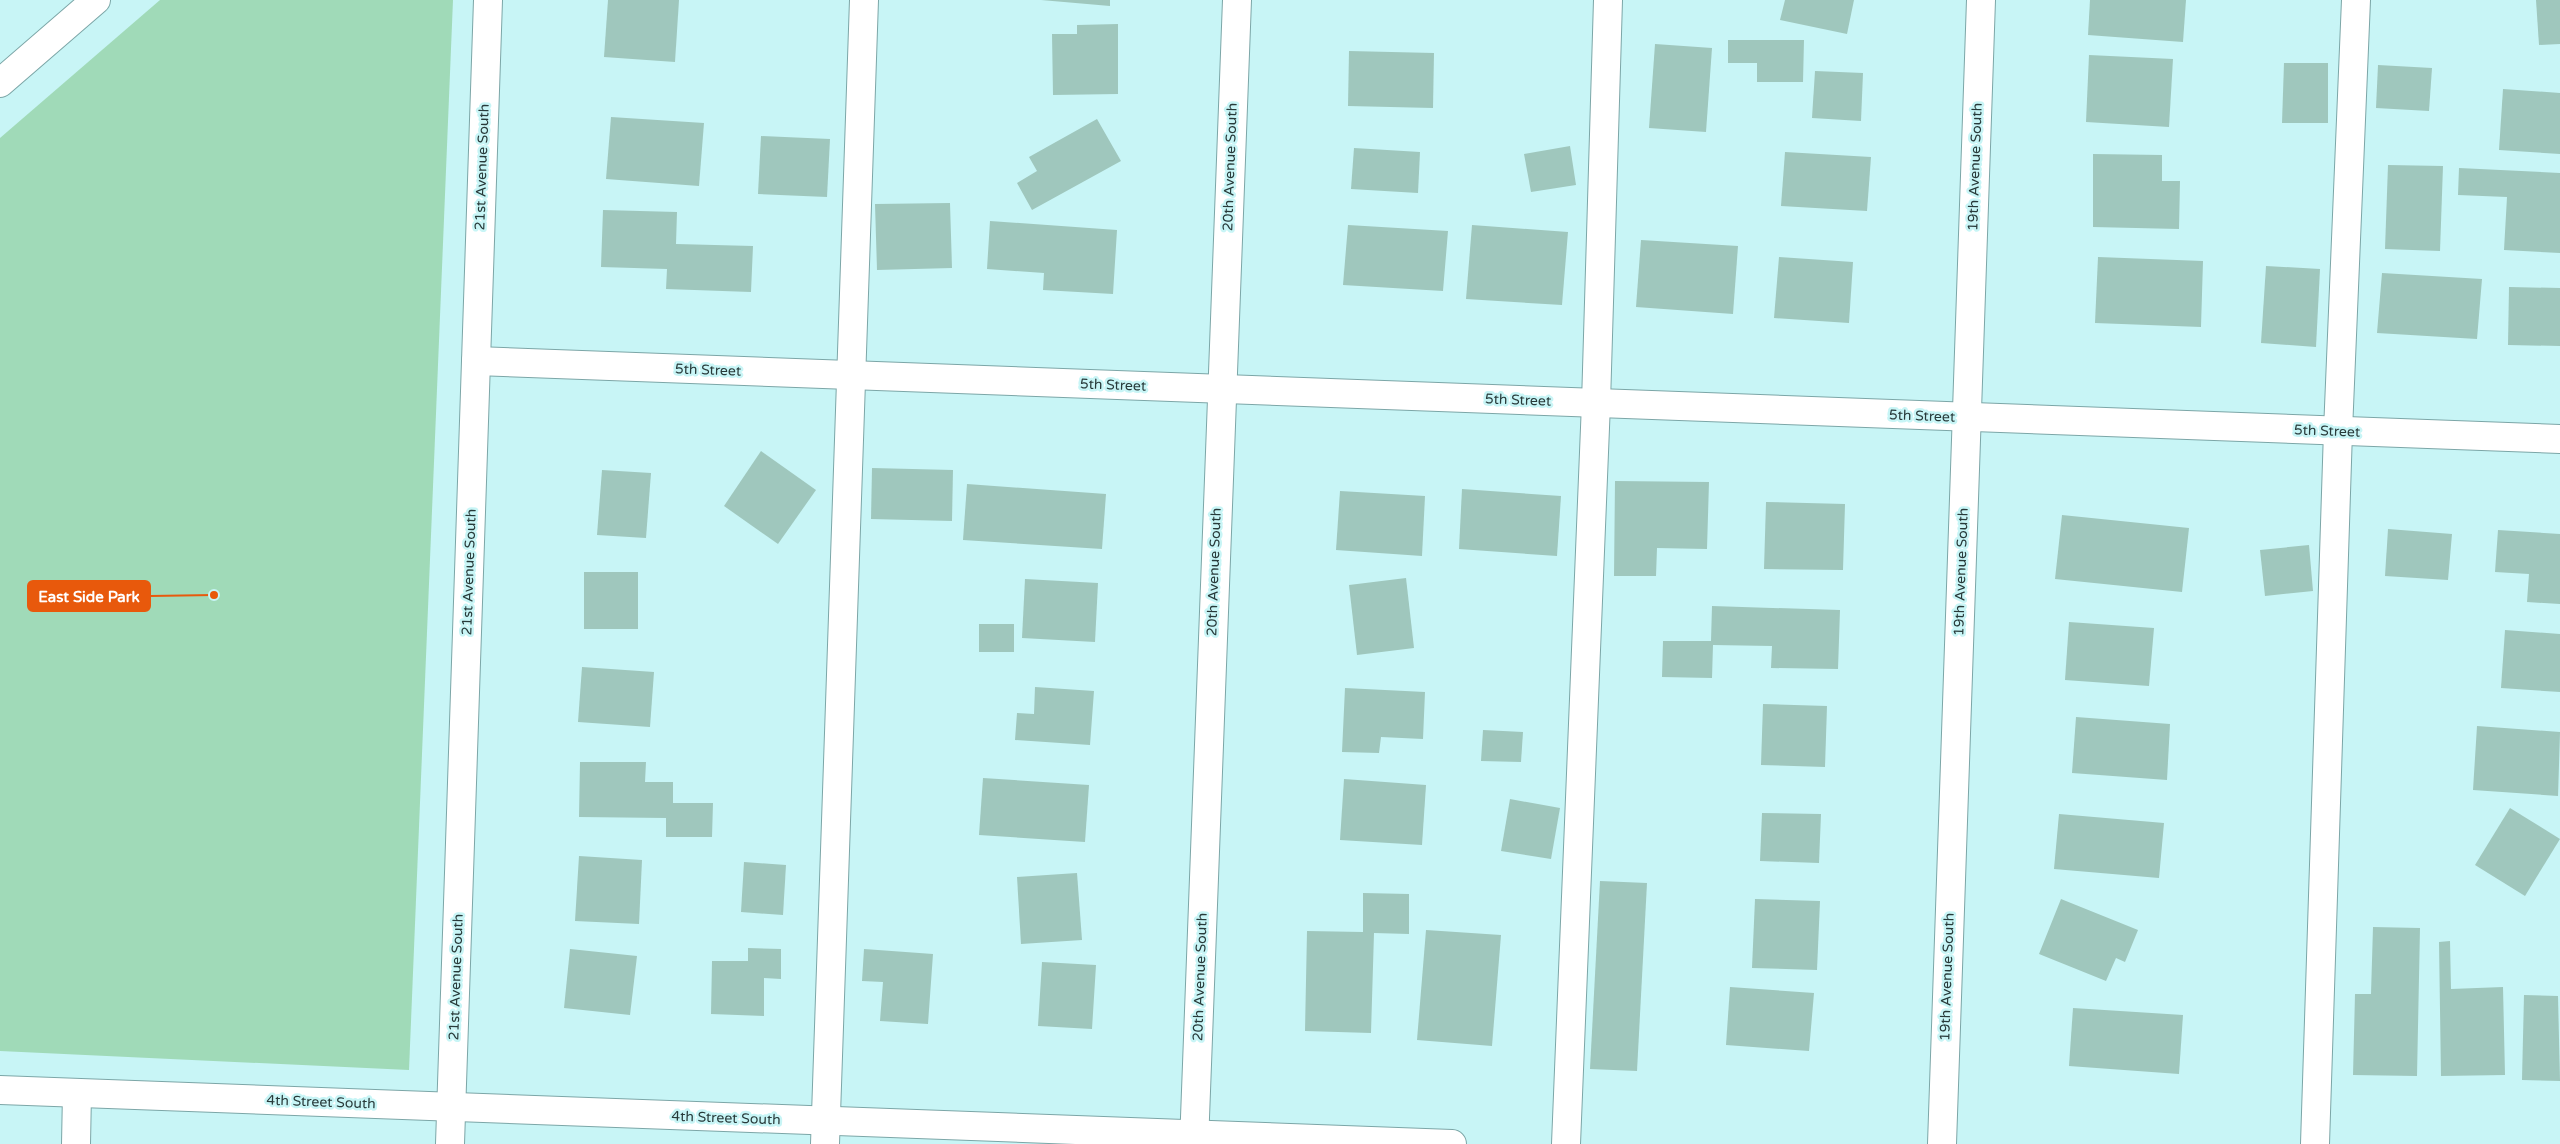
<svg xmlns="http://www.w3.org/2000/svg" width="2560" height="1144" font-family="'Varela Round',sans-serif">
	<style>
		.green { fill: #a0dab8 }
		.building { fill: #9fc7bd }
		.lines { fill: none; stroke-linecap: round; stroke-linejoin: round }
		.minor-casing { stroke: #7ca6a7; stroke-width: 30 }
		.minor { stroke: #fff; stroke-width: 28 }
		.labels { text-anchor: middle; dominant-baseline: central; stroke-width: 5; stroke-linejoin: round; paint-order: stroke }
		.street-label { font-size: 14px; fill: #283a3a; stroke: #c8f5f6 }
		.leader { fill: none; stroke: #e8590c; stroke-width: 2 }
		.callout-dot { fill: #e8590c; stroke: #c8f5f6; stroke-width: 2 }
		.callout { fill: #e8590c; stroke: #e8590c; stroke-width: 2 }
		.callout-label { font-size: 15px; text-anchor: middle; font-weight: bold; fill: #fff }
	</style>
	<rect width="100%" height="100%" fill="#c8f5f6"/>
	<path class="green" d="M160 0H453L409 1070 0 1051V138Z"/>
	<g class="building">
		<path d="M608 0H679L675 62 604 57Z"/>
		<path d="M1041 0H1110V6Z"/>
		<path d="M1785 0H1854L1847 34 1780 20Z"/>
		<path d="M2090 0H2186L2183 42 2088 35Z"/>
		<path d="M2536 0H2560V44L2539 45Z"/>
		<path d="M1118 24V94L1053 95 1052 34H1077V25Z"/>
		<path d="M1728 40H1804L1803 82H1757V63H1728Z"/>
		<path d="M1655 44 1712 48 1706 132 1649 128Z"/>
		<path d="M1349 51 1434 53 1433 108 1348 106Z"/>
		<path d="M2089 55 2173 59 2169 127 2086 122Z"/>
		<path d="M2284 63H2328V123H2282Z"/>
		<path d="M2378 65 2432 68 2429 111 2376 108Z"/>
		<path d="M1815 71 1863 73 1861 121 1812 118Z"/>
		<path d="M2503 89 2560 93V154L2499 150Z"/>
		<path d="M611 117 704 123 699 186 606 179Z"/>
		<path d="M1097 119 1121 161 1032 210 1017 183 1037 171 1029 157Z"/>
		<path d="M761 136 830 139 827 197 758 194Z"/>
		<path d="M1570 146 1576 185 1531 192 1524 154Z"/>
		<path d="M1354 148 1420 152 1418 193 1351 189Z"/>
		<path d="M1785 152 1871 157 1867 211 1781 206Z"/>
		<path d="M2093 154 2162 155V181H2180L2179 229 2093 227Z"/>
		<path d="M2388 165 2443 166 2440 251 2385 249Z"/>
		<path d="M2459 168 2560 173V253L2504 250 2507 197 2458 195Z"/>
		<path d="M950 203 952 268 877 270 875 204Z"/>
		<path d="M603 210 677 212 676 244 753 246 751 292 666 289 667 269 601 267Z"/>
		<path d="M990 221 1117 230 1113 294 1043 290 1044 273 987 269Z"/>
		<path d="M1348 225 1448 231 1443 291 1343 285Z"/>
		<path d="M1472 225 1568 232 1562 305 1466 299Z"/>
		<path d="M1641 240 1738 246 1733 314 1636 307Z"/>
		<path d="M1779 257 1853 262 1849 323 1774 318Z"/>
		<path d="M2098 257 2203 261 2201 327 2095 323Z"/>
		<path d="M2266 266 2320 269 2316 347 2261 343Z"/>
		<path d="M2382 273 2482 279 2477 339 2377 333Z"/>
		<path d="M2509 287 2560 288V346L2508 345Z"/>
		<path d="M761 451 816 490 778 544 724 506Z"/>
		<path d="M872 468 953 470 952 521 871 519Z"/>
		<path d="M602 470 651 473 646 538 597 535Z"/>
		<path d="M1615 481 1709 482 1707 549 1657 548 1656 576H1614Z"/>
		<path d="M967 484 1106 494 1102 549 963 540Z"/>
		<path d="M1462 489 1561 496 1557 556 1459 549Z"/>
		<path d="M1340 491 1425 496 1422 556 1336 550Z"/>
		<path d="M1766 502 1845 504 1843 570 1764 569Z"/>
		<path d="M2062 515 2189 528 2182 592 2055 579Z"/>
		<path d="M2388 529 2452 534 2448 580 2385 576Z"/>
		<path d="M2498 530 2560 534V604L2527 602 2529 574 2495 572Z"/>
		<path d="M2309 545 2313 591 2265 596 2260 550Z"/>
		<rect x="584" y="572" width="54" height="57"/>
		<path d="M1406 578 1414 648 1357 655 1349 585Z"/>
		<path d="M1025 579 1098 583 1095 642 1022 638Z"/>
		<path d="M1712 606 1840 610 1838 669 1771 668 1772 646 1713 645 1712 678 1662 677 1663 641H1711Z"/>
		<path d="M2069 622 2154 628 2149 686 2065 680Z"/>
		<rect x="979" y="624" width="35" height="28"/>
		<path d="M2505 630 2560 634V692L2501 688Z"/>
		<path d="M582 667 654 672 650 727 578 722Z"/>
		<path d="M1035 687 1094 691 1090 745 1015 740 1017 713 1034 714Z"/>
		<path d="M1345 688 1425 692 1423 739 1381 737 1379 753 1342 752Z"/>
		<path d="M1763 704 1827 706 1825 767 1761 765Z"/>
		<path d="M2076 717 2170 724 2167 780 2072 773Z"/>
		<path d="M2477 726 2560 732 2558 796 2473 790Z"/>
		<path d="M1483 730 1523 732 1521 762 1481 761Z"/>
		<path d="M580 762H646L645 782H673V803H713L712 837H666V818L579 817Z"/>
		<path d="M983 778 1089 785 1085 842 979 835Z"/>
		<path d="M1344 779 1426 785 1422 845 1340 840Z"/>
		<path d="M1510 799 1560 808 1551 859 1501 851Z"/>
		<path d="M2510 808 2560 839 2525 896 2475 865Z"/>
		<path d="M1762 813 1821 814 1819 863 1760 861Z"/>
		<path d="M2059 814 2164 823 2159 878 2054 869Z"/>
		<path d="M579 856 642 860 639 924 575 921Z"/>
		<path d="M744 862 786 865 783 915 741 912Z"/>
		<path d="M1077 873 1082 940 1021 944 1017 877Z"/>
		<path d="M1600 881 1647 883 1637 1071 1590 1069Z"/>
		<path d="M1363 893 1409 894V934L1374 933 1371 1033 1305 1031 1307 931 1363 932Z"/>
		<path d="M1755 899 1820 901 1817 970 1752 968Z"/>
		<path d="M2061 899 2138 930 2125 962 2116 958 2106 981 2039 954Z"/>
		<path d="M2373 927 2420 928 2417 1076 2353 1075 2355 994H2371Z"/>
		<path d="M1426 930 1501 935 1492 1046 1417 1040Z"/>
		<path d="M2450 941 2451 989 2503 987 2505 1075 2441 1076 2439 942Z"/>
		<path d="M748 948 781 949V979L764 978V1016L711 1014 712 961H748Z"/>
		<path d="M570 949 637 956 630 1015 564 1008Z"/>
		<path d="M864 949 933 954 928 1024 880 1021 883 982 862 981Z"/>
		<path d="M1042 962 1096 965 1092 1029 1038 1026Z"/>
		<path d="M1730 987 1814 993 1809 1051 1726 1045Z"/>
		<path d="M2524 995 2558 996 2560 1081 2522 1080Z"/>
		<path d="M2073 1008 2183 1015 2179 1074 2069 1066Z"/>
	</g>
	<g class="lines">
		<g class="minor-casing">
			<g id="minor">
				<path d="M0 83 96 0"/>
				<path d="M476 361 2560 439"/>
				<path d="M0 1090 1452 1144"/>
				<path d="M76 1144 77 1093"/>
				<path d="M450 1144 488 0"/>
				<path d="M825 1144 864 0"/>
				<path d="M1194 1144 1237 0"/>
				<path d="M1566 1144 1596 403 1608 0"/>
				<path d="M1942 1144 1981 0"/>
				<path d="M2315 1144 2338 431 2356 0"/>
			</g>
		</g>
		<use href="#minor" class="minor"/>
	</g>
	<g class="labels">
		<g class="street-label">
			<text transform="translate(482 167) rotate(-88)">21st Avenue South</text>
			<text transform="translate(1230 167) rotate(-88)">20th Avenue South</text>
			<text transform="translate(1975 167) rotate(-88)">19th Avenue South</text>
			<text transform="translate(708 370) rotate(2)">5th Street</text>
			<text transform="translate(1113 385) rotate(2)">5th Street</text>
			<text transform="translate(1518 400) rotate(2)">5th Street</text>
			<text transform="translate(1922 416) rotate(2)">5th Street</text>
			<text transform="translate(2327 431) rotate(2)">5th Street</text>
			<text transform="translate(469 572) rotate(-88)">21st Avenue South</text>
			<text transform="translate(1214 572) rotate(-88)">20th Avenue South</text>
			<text transform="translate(1961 572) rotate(-88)">19th Avenue South</text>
			<text transform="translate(456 977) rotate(-88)">21st Avenue South</text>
			<text transform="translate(1200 977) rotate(-88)">20th Avenue South</text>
			<text transform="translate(1947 977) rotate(-88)">19th Avenue South</text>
			<text transform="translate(321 1102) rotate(2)">4th Street South</text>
			<text transform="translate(726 1118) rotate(2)">4th Street South</text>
		</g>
	</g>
	<path class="leader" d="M214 595L150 596"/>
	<circle class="callout-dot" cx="214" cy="595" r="5"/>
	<rect class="callout" x="28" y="581" width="122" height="30" rx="5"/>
	<g class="callout-label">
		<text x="89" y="602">East Side Park</text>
	</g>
</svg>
